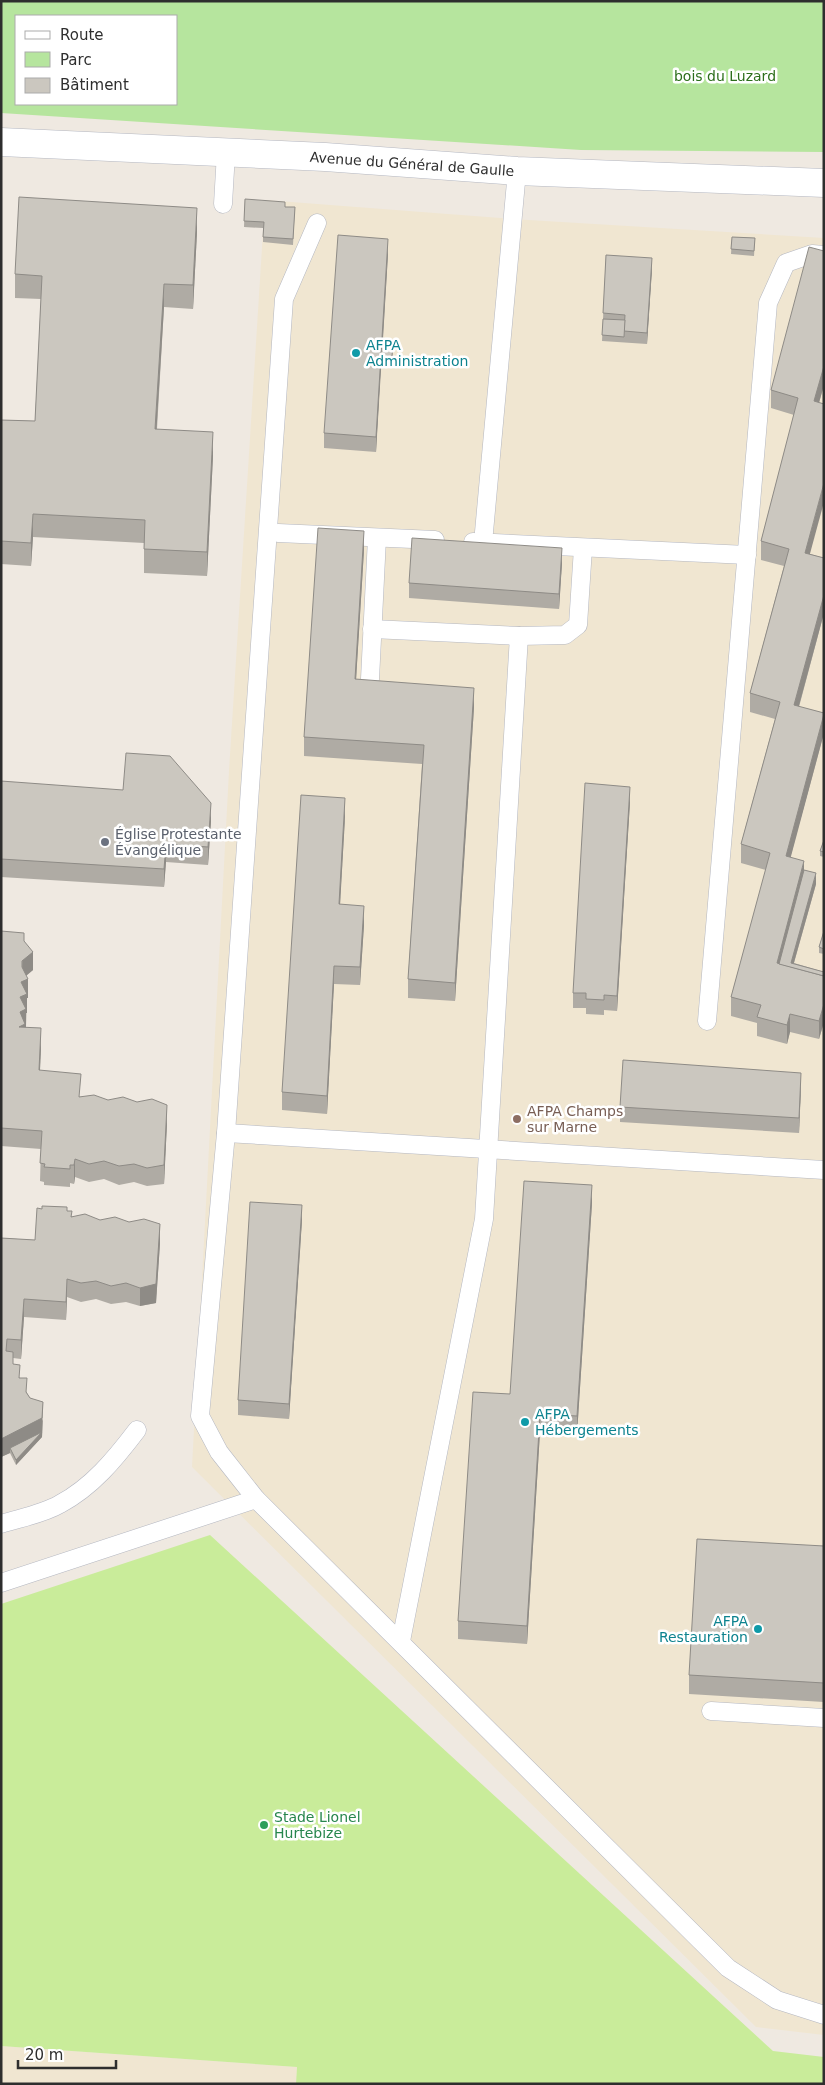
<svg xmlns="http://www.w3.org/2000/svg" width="825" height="2085" font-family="'DejaVu Sans',sans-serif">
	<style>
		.education { fill: #f0e6d1 }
		.green { fill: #b6e59e; fill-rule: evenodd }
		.pitch { fill: #c9ec9a }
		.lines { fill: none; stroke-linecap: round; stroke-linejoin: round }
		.lane-casing { stroke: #b4b7c1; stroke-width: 19 }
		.secondary-casing { stroke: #b4b7c1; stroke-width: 29 }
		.lane { stroke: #fff; stroke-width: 18 }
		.secondary { stroke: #fff; stroke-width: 28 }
		.wall { fill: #afaba4 }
		.shaded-wall { fill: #8e8b86 }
		.building { fill: #cbc7bf; stroke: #8e8b86 }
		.culture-dot { fill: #0f9aa8; stroke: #fff; stroke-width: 2 }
		.worship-dot { fill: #6b7280; stroke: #fff; stroke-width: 2 }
		.education-dot { fill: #8d6e63; stroke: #fff; stroke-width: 2 }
		.leisure-dot { fill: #2e9e5b; stroke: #fff; stroke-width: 2 }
		.labels { text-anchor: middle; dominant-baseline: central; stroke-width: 5; stroke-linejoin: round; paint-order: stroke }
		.park-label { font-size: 14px; fill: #2c6e1b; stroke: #fff }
		.street-label { font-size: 14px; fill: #2e2e2e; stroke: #fff }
		.culture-label { font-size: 14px; fill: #0d838f; stroke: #fff; text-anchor: start }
		.worship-label { font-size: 14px; fill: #5b616d; stroke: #fff; text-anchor: start }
		.education-label { font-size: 14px; fill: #785e54; stroke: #fff; text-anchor: start }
		.leisure-label { font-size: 14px; fill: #27864d; stroke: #fff; text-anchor: start }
	</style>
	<rect width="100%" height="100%" fill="#efe9e1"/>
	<g class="education">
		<path d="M265 200 512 219 824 238V2035L756 2027 192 1467 229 771Z"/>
		<path d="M1 2046 297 2067 296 2084H1Z"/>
	</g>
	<path class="green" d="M1 1H824V152L581 150 1 113ZM16 16H176V104H16Z"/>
	<path class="pitch" d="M210 1535 773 2051 824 2057V2084H296L297 2067 1 2046V1604Z"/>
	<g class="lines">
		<g class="lane-casing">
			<g id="lane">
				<path d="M223 204 226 153"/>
				<path d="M317 223 284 299 226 1133 200 1416 219 1452 256 1499 728 1968 777 2000 824 2015"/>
				<path d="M278 533 435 540"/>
				<path d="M473 542 747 555"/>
				<path d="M483 543 517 171"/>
				<path d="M372 629 519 636 565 635 578 625 583 548"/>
				<path d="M370 679 377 538"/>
				<path d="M707 1021 768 303 786 263 812 254 824 255"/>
				<path d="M226 1133 824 1170"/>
				<path d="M1 1524C20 1518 43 1514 60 1504 92 1487 115 1459 137 1430"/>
				<path d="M1 1583 256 1499"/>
				<path d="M401 1641 484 1219 519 636"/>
				<path d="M711 1711 824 1718"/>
			</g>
		</g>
		<g class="secondary-casing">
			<path id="secondary" d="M1 142 325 157 517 171 824 183"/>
		</g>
		<use href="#lane" class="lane"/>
		<use href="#secondary" class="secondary"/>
	</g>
	<g class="wall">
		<path d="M245 199 285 207H295L293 245 263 242V228L244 227Z"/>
		<path d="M197 232 193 309 164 307 157 429 213 456 207 576 144 573V543L33 537 31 566 1 564V420L35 421 41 299 15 298V274Z"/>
		<path d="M732 237 755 238 754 256 731 254Z"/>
		<path d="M824 251V385L819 403 810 554 824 558V613L799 707 824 713V733L790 858 804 870 816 884 794 963 824 972V1022L819 1039 790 1032 787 1044 757 1036V1023L731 1016V997L766 870 741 863V844L775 719 750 712V693L784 566 761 560V541L794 415 771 408V390Z"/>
		<path d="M388 254 383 339 393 345 392 362H381L376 452 324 448V433Z"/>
		<path d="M606 255 652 269 647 344 602 341Z"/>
		<path d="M364 550 356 679 474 707 455 1001 408 998V979L422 764 304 756V737Z"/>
		<path d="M562 563 559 609 409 598V583Z"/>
		<path d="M1 781 211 821 208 865 166 862 164 887 1 877Z"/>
		<path d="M630 802 617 1011 604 1010V1015L586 1014V1008H573V993Z"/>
		<path d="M345 817 340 904 364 925 360 985 334 984 327 1114 282 1110V1092Z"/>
		<path d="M824 840V857L820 856V851Z"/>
		<path d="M1 931 24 942 33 970 26 976 28 998H27L26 1027 41 1047 40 1071 80 1097 167 1123 164 1184 147 1186 134 1182 119 1185 104 1179 89 1182 75 1177 74 1184 70 1183V1187L44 1185V1182L40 1181 41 1149 1 1146Z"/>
		<path d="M824 931V954L819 953V947Z"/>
		<path d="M801 1087 799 1133 620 1122V1107Z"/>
		<path d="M592 1203 577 1434 540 1432 527 1644 458 1639V1621L510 1394Z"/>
		<path d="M67 1211 72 1217 160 1243 156 1303 140 1306 126 1302 111 1304 96 1299 81 1302 67 1297 66 1320 24 1317 21 1359 13 1358V1364L27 1393 43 1421 42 1437 16 1465 10 1453 1 1457V1238L35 1240Z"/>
		<path d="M302 1220 289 1419 238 1415V1400Z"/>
		<path d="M824 1546V1702L689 1694V1675Z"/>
	</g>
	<g class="shaded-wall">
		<path d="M197 208V232L193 309V285Z"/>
		<path d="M388 239V254L376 452V437Z"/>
		<path d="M652 258V269L647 344V333Z"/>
		<path d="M164 284V307L155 453V429Z"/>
		<path d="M824 366V385L814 420V401Z"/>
		<path d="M213 432V456L207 576V552Z"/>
		<path d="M824 483V502L805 572V553Z"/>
		<path d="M33 514V537L31 566V543Z"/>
		<path d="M364 531V550L355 697V679Z"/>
		<path d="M562 548V563L559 609V594Z"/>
		<path d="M824 595V613L794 724V705Z"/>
		<path d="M474 688V707L455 1001V983Z"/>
		<path d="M824 714V733L786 875V856Z"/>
		<path d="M630 787V802L617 1011V996Z"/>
		<path d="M345 798V817L339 923V904Z"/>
		<path d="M211 803V821L208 865V847Z"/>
		<path d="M166 844V862L164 887V869Z"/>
		<path d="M804 861V880L779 972 777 963Z"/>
		<path d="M816 873V884L791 973V963Z"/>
		<path d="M364 906V925L360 985V967Z"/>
		<path d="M24 933V952H33V970L22 979H28V998H27V1013H26V1028L19 1045 20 1012Z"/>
		<path d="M334 966V984L327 1114V1096Z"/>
		<path d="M824 1004V1022L819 1039V1021Z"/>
		<path d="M790 1014V1032L787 1044V1025Z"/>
		<path d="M41 1028V1047L39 1089V1070Z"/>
		<path d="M801 1073V1087L799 1133V1118Z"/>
		<path d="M167 1105V1123L164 1184V1165Z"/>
		<path d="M75 1159V1177L74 1184V1165Z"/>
		<path d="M592 1185V1203L577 1434V1416Z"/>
		<path d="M302 1205V1220L289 1419V1404Z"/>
		<path d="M160 1224V1243L156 1303 140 1306V1288Z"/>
		<path d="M67 1279V1297L66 1320V1302Z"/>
		<path d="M24 1299V1317L21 1359V1340Z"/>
		<path d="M43 1402 42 1437 16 1465V1460L10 1448V1453L1 1457V1439Z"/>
		<path d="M540 1414V1432L527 1644V1626Z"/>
	</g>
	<g class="building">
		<path d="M19 197 197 208 193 285 164 284 155 429 213 432 207 552 144 549 145 520 33 514 31 543 1 541V420L35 421 42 276 15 274Z"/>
		<path d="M245 199 285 202V207H295L293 239 263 237 264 222 244 221Z"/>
		<path d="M338 235 388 239 376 437 324 433Z"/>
		<path d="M732 237 755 238 754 251 731 249Z"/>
		<path d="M809 247 824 251V366L814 401 824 404V483L805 553 824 558V595L794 705 824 713V714L786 856 804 861 777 963 824 976V1004L819 1021 790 1014 787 1025 757 1017 761 1005 731 997 770 853 741 844 780 702 750 693 789 549 761 541 798 398 771 390Z"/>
		<path d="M606 255 652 258 647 333 624 331 625 315 603 313Z"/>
		<path d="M603 319 625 320 624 337 602 335Z"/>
		<path d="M382 339 393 340 392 357 381 356Z"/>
		<path d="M318 528 364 531 355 679 474 688 455 983 408 979 424 745 304 737Z"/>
		<path d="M412 538 562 548 559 594 409 583Z"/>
		<path d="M126 753 170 756 211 803 208 847 166 844 164 869 1 859V781L123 790Z"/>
		<path d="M585 783 630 787 617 996 604 995V1000L586 999V993H573Z"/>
		<path d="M301 795 345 798 339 904 364 906 360 967 334 966 327 1096 282 1092Z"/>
		<path d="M824 840V852L820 851Z"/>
		<path d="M804 870 816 873 791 963 824 972V976L779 964Z"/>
		<path d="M1 931 24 933V941L33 952 22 961V967L28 979 21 982 27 994 20 997 26 1009 20 1012 25 1024 19 1027 41 1028 39 1070 81 1074 79 1097 94 1095 108 1100 123 1097 137 1102 152 1099 167 1105 164 1165 147 1168 134 1164 119 1166 104 1161 89 1164 75 1159 74 1165H70V1169L44 1167 45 1164 40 1163 42 1131 1 1128Z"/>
		<path d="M824 931V949L819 947Z"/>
		<path d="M623 1060 801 1073 799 1118 620 1107Z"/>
		<path d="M524 1181 592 1185 577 1416 540 1414 527 1626 458 1621 473 1392 510 1394Z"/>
		<path d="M250 1202 302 1205 289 1404 238 1400Z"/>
		<path d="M42 1206 67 1207V1211H72L71 1217 85 1214 100 1220 115 1217 129 1222 144 1219 160 1224 156 1284 140 1288 126 1283 111 1286 96 1281 81 1283 67 1279 66 1302 24 1299 21 1340 7 1339 6 1351 13 1352V1364L20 1365 19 1378H27L26 1392 30 1398 43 1402 42 1418 1 1439V1238L35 1240 37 1208 42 1209Z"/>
		<path d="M42 1432 16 1460 10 1448Z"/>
		<path d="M697 1539 824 1546V1683L689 1675Z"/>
	</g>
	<g class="culture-dot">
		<circle cx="356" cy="353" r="5"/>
		<circle cx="525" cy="1422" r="5"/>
		<circle cx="758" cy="1629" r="5"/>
	</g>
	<circle class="worship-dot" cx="105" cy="842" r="5"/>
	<circle class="education-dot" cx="517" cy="1119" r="5"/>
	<circle class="leisure-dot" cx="264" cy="1825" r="5"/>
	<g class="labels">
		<g class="park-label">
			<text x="725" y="76">bois du Luzard</text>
		</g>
		<g class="street-label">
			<text transform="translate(412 164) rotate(4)">Avenue du Général de Gaulle</text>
		</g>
		<g class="culture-label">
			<text x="366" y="345">AFPA<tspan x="366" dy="16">Administration</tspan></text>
			<text x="535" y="1414">AFPA<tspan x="535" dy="16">Hébergements</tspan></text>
			<text x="748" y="1621" text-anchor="end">AFPA<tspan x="748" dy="16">Restauration</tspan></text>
		</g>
		<g class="worship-label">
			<text x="115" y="834">Église Protestante<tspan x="115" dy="16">Évangélique</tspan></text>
		</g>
		<g class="education-label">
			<text x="527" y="1111">AFPA Champs<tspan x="527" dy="16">sur Marne</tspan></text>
		</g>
		<g class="leisure-label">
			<text x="274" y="1817">Stade Lionel<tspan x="274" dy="16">Hurtebize</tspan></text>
		</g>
	</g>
	<rect width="825" height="2085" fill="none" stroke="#2e2e2e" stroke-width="5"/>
	<rect x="15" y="15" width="162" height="90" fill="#ffffff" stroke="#ababab"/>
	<rect x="25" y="31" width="25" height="8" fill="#ffffff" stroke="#ababab"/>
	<text x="60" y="40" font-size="15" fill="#2e2e2e">Route</text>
	<rect x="25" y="52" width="25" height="15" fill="#b6e59e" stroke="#ababab"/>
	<text x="60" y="65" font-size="15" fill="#2e2e2e">Parc</text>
	<rect x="25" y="78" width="25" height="15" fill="#cbc7bf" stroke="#ababab"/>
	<text x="60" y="90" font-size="15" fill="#2e2e2e">Bâtiment</text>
	<path d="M18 2060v8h98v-8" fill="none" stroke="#2e2e2e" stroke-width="2.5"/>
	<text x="25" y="2060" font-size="15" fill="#2e2e2e" stroke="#ffffff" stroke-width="4" paint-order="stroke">20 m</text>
</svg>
